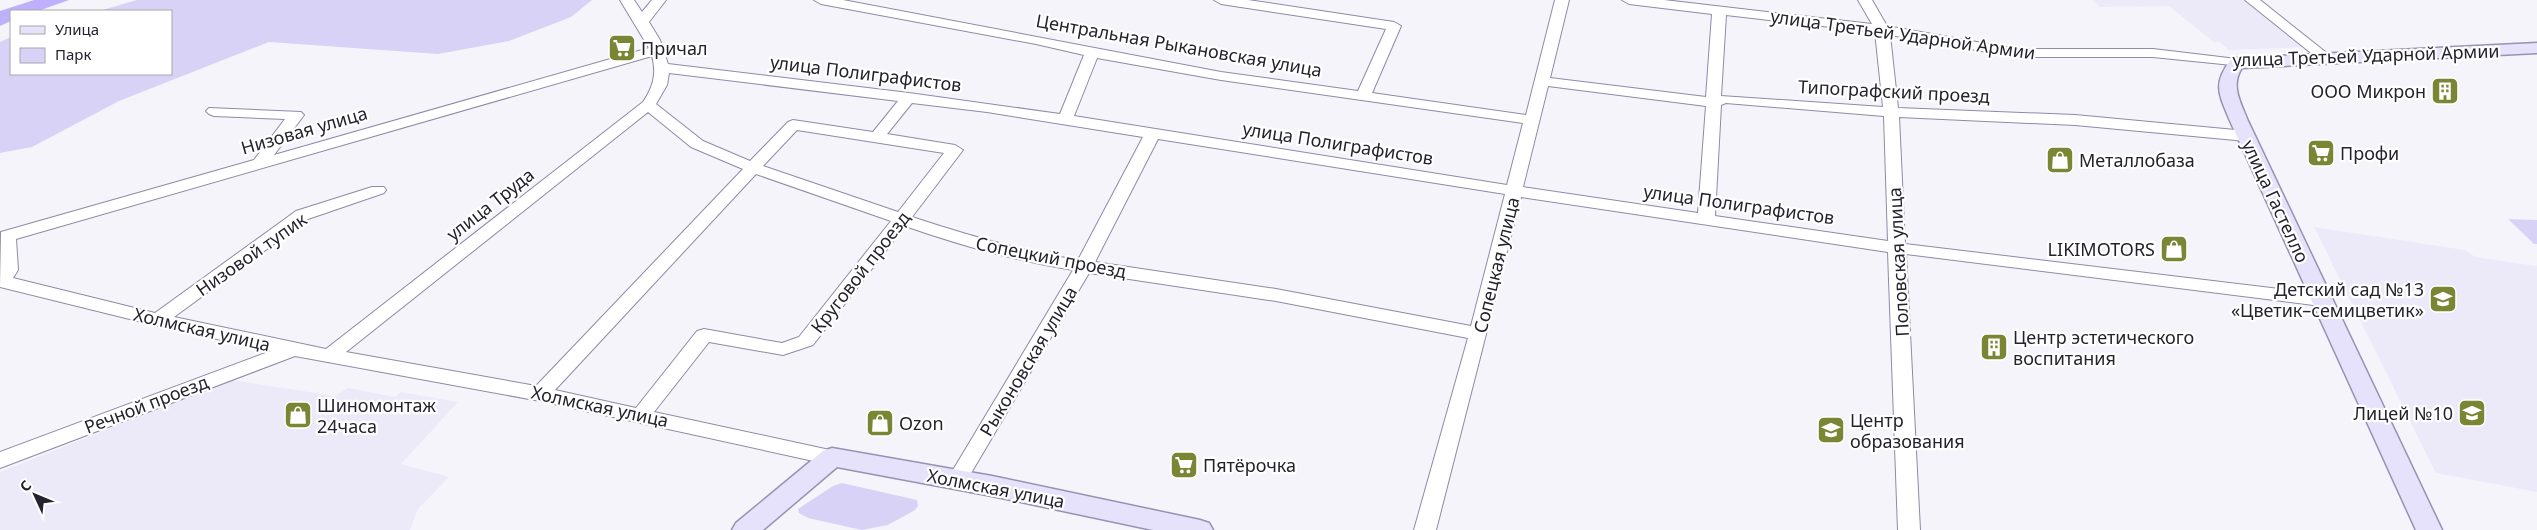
<svg xmlns="http://www.w3.org/2000/svg" width="2537" height="530" font-family="'Noto Sans',sans-serif">
	<style>
		.built { fill: #eceaf9 }
		.green { fill: #d8d2f7 }
		.water { fill: #bfb0fb }
		.lines { fill: none; stroke-linecap: round; stroke-linejoin: round }
		.minor-casing { stroke: #8f8aa6; stroke-width: 2 }
		.major-casing { stroke: #9792b1; stroke-width: 3 }
		.minor { fill: #fff; fill-rule: evenodd }
		.major { fill: #e6e2fb; fill-rule: evenodd }
		.labels { text-anchor: middle; dominant-baseline: central; stroke-width: 4.5; stroke-linejoin: round; paint-order: stroke }
		.street-label { font-size: 18px; fill: #24222d; stroke: #fff }
		.poi-label { font-size: 18px; fill: #24222d; stroke: #fff; text-anchor: start }
	</style>
	<rect width="100%" height="100%" fill="#f5f4fa"/>
	<g class="built">
		<path d="M2093 0H2244L2304 47 2229 50 2218 41 2215 43 2169 6 2100 7Z"/>
		<path d="M2314 227 2465 250 2475 257 2537 266V492L2436 473Z"/>
		<path d="M232 380 335 396 348 388 395 397 401 392 458 402 401 464 449 477 418 509 410 530H0V472Z"/>
	</g>
	<g class="green">
		<path d="M137 0H592L571 17 509 41 438 54 269 42 119 101 32 147 0 153V42L11 37V74H171V11H99Z"/>
		<path d="M2508 219 2537 220V244H2534Z"/>
		<path d="M842 483 917 500 918 506 915 510 888 525 862 530 808 518 799 513 798 509 833 486Z"/>
	</g>
	<path class="water" d="M34 0H69L38 11H11V21L0 26V11Z"/>
	<g class="lines">
		<g class="minor-casing">
			<g id="minor">
				<path d="M620 0H634L642 12 652 0H666L649 22 660 40 668 64 909 93 1060 114 1084 55 1036 44 821 4 814 0H843L1221 72 1358 91 1386 29 1221 4 1214 0H1248L1394 22 1401 26 1372 93 1526 115 1555 0H1569L1550 78 1706 97 1712 14 1629 4 1622 0H1664L1872 24 1858 0H1872L1887 26 2016 49H2153L2237 59 2242 60 2244 63 2242 66 2153 57H2016L1890 35 1898 108 2075 115 2246 131 2254 136 2246 141 2075 125 1899 117 1905 244 2321 294 2327 296 2330 300 2327 304 2321 306 1906 254 1920 530H1898L1888 252 1521 197 1436 530H1414L1468 338 1276 301 1089 273 964 485 957 488 950 485 947 480 1073 270C1016 261 959 245 905 226L813 345 783 355 709 342 654 412 839 452 842 457 839 462 832 465 540 401 295 356 0 468V452L271 351 158 326 0 287 1 232 254 160 285 119 214 116 209 114 206 111 209 108 301 112 304 115 274 155 649 48ZM1726 15 1875 32 1883 107 1721 96ZM652 56C657 74 653 87 643 102L326 349 174 317 308 219 384 193 386 190 384 187H372L296 211 155 313 13 278 18 270 16 239ZM1097 58 1221 80 1523 123 1507 185 1074 116ZM669 73 898 101 873 132 793 120 788 122 750 161 703 141 656 104 667 85ZM1548 86 1706 106 1698 213 1523 187ZM912 103 987 112 1143 137 1078 260C1021 251 966 235 912 217L963 150 955 145 887 134ZM1726 103 1884 116 1888 241 1715 216 1721 105ZM648 112 691 147 743 169 536 386 346 352ZM797 130 944 153 898 212 763 166ZM1158 139 1505 194 1471 326 1276 289 1095 262ZM756 174 891 221 799 337 782 343 704 329 697 331 636 408 555 390Z"/>
				<path d="M2245 0H2260L2333 58 2326 62 2321 61Z"/>
			</g>
		</g>
		<g class="major-casing">
			<g id="major">
				<path d="M2537 43V53L2242 68C2230 86 2241 103 2248 121L2442 530H2416L2230 121C2219 94 2212 85 2231 59L2237 58Z"/>
				<path d="M832 448 992 476 1200 520 1209 523 1213 530H1153L992 496 837 467 763 530H732L736 523 823 451Z"/>
			</g>
		</g>
		<use href="#minor" class="minor"/>
		<use href="#major" class="major"/>
	</g>
	<defs>
		<g id="supermarket-square" transform="scale(1.4375)"><rect x="-9" y="-9" width="18" height="18" rx="4" fill="#7a8633" stroke="#fff"/><path d="M-6-5.5h2.5l.6 2H6L4.5 2H-2.5L-4.4-4H-6ZM-1.5 3.2a1.3 1.3 0 1 0 .1 0ZM3 3.2a1.3 1.3 0 1 0 .1 0Z" fill="#fff"/></g>
		<g id="building-square" transform="scale(1.4375)"><rect x="-9" y="-9" width="18" height="18" rx="4" fill="#7a8633" stroke="#fff"/><path d="M-4-6H4V6H1V3H-1V6H-4ZM-2.5-4.3h1.7v1.8h-1.7ZM.8-4.3h1.7v1.8H.8ZM-2.5-1h1.7V.8h-1.7ZM.8-1h1.7V.8H.8Z" fill="#fff"/></g>
		<g id="shop-square" transform="scale(1.4375)"><rect x="-9" y="-9" width="18" height="18" rx="4" fill="#7a8633" stroke="#fff"/><path d="M-5-2.5h2.3a2.7 3.5 0 0 1 5.4 0H5L5.5 6h-11ZM-1.5-2.5h3a1.5 2.3 0 0 0-3 0Z" fill="#fff"/></g>
		<g id="school-square" transform="scale(1.4375)"><rect x="-9" y="-9" width="18" height="18" rx="4" fill="#7a8633" stroke="#fff"/><path d="M0-5L7-2L0 1L-7-2ZM-4 1L0 2.5L4 1V4Q0 6-4 4Z" fill="#fff"/></g>
	</defs>
	<g fill-rule="evenodd">
		<use href="#supermarket-square" x="622" y="48"/>
		<use href="#building-square" x="2445" y="91"/>
		<use href="#supermarket-square" x="2321" y="153"/>
		<use href="#shop-square" x="2060" y="160"/>
		<use href="#shop-square" x="2174" y="249"/>
		<use href="#school-square" x="2443" y="299"/>
		<use href="#building-square" x="1994" y="347"/>
		<use href="#school-square" x="2472" y="413"/>
		<use href="#shop-square" x="298" y="415"/>
		<use href="#shop-square" x="880" y="423"/>
		<use href="#school-square" x="1831" y="430"/>
		<use href="#supermarket-square" x="1184" y="465"/>
	</g>
	<g class="labels">
		<g class="street-label">
			<text transform="translate(1903 34) rotate(8)">улица Третьей Ударной Армии</text>
			<text transform="translate(1179 45) rotate(10)">Центральная Рыкановская улица</text>
			<text transform="translate(2366 55) rotate(-2)">улица Третьей Ударной Армии</text>
			<text transform="translate(866 73) rotate(7)">улица Полиграфистов</text>
			<text transform="translate(1894 91) rotate(3)">Типографский проезд</text>
			<text transform="translate(304 130) rotate(-16)">Низовая улица</text>
			<text transform="translate(1338 143) rotate(9)">улица Полиграфистов</text>
			<text transform="translate(2276 201) rotate(65)">улица Гастелло</text>
			<text transform="translate(490 204) rotate(-38)">улица Труда</text>
			<text transform="translate(1739 204) rotate(8)">улица Полиграфистов</text>
			<text transform="translate(251 254) rotate(-35)">Низовой тупик</text>
			<text transform="translate(1051 257) rotate(11)">Сопецкий проезд</text>
			<text transform="translate(1898 262) rotate(-93)">Половская улица</text>
			<text transform="translate(1496 265) rotate(-76)">Сопецкая улица</text>
			<text transform="translate(860 272) rotate(-52)">Круговой проезд</text>
			<text transform="translate(202 329) rotate(13)">Холмская улица</text>
			<text transform="translate(1028 361) rotate(-59)">Рыконовская улица</text>
			<text transform="translate(146 404) rotate(-21)">Речной проезд</text>
			<text transform="translate(600 406) rotate(12)">Холмская улица</text>
			<text transform="translate(996 488) rotate(11)">Холмская улица</text>
		</g>
		<g class="poi-label">
			<text x="641" y="48">Причал</text>
			<text x="2426" y="91" text-anchor="end">ООО Микрон</text>
			<text x="2340" y="153">Профи</text>
			<text x="2079" y="160">Металлобаза</text>
			<text x="2155" y="249" text-anchor="end">LIKIMOTORS</text>
			<text x="2424" y="289" text-anchor="end">Детский сад №13<tspan x="2424" dy="21">«Цветик–семицветик»</tspan></text>
			<text x="2013" y="337">Центр эстетического<tspan x="2013" dy="21">воспитания</tspan></text>
			<text x="317" y="405">Шиномонтаж<tspan x="317" dy="21">24часа</tspan></text>
			<text x="2453" y="413" text-anchor="end">Лицей №10</text>
			<text x="1850" y="420">Центр<tspan x="1850" dy="21">образования</tspan></text>
			<text x="899" y="423">Ozon</text>
			<text x="1203" y="465">Пятёрочка</text>
		</g>
	</g>
	<rect x="10" y="10" width="162" height="65" fill="#ffffff" stroke="#a7a7ab"/>
	<rect x="20" y="26" width="25" height="8" fill="#e6e2fb" stroke="#a7a7ab"/>
	<text x="55" y="35" font-size="15" fill="#24222d">Улица</text>
	<rect x="20" y="48" width="25" height="15" fill="#d8d2f7" stroke="#a7a7ab"/>
	<text x="55" y="60" font-size="15" fill="#24222d">Парк</text>
	<g transform="translate(35 495) rotate(314)" stroke="#ffffff" stroke-width="4" paint-order="stroke">
	<path d="M0-4L9 19L0 12L-9 19Z" fill="#24222d"/>
	<text y="-8" font-size="14" font-weight="bold" text-anchor="middle" fill="#24222d">С</text>
	</g>
</svg>
